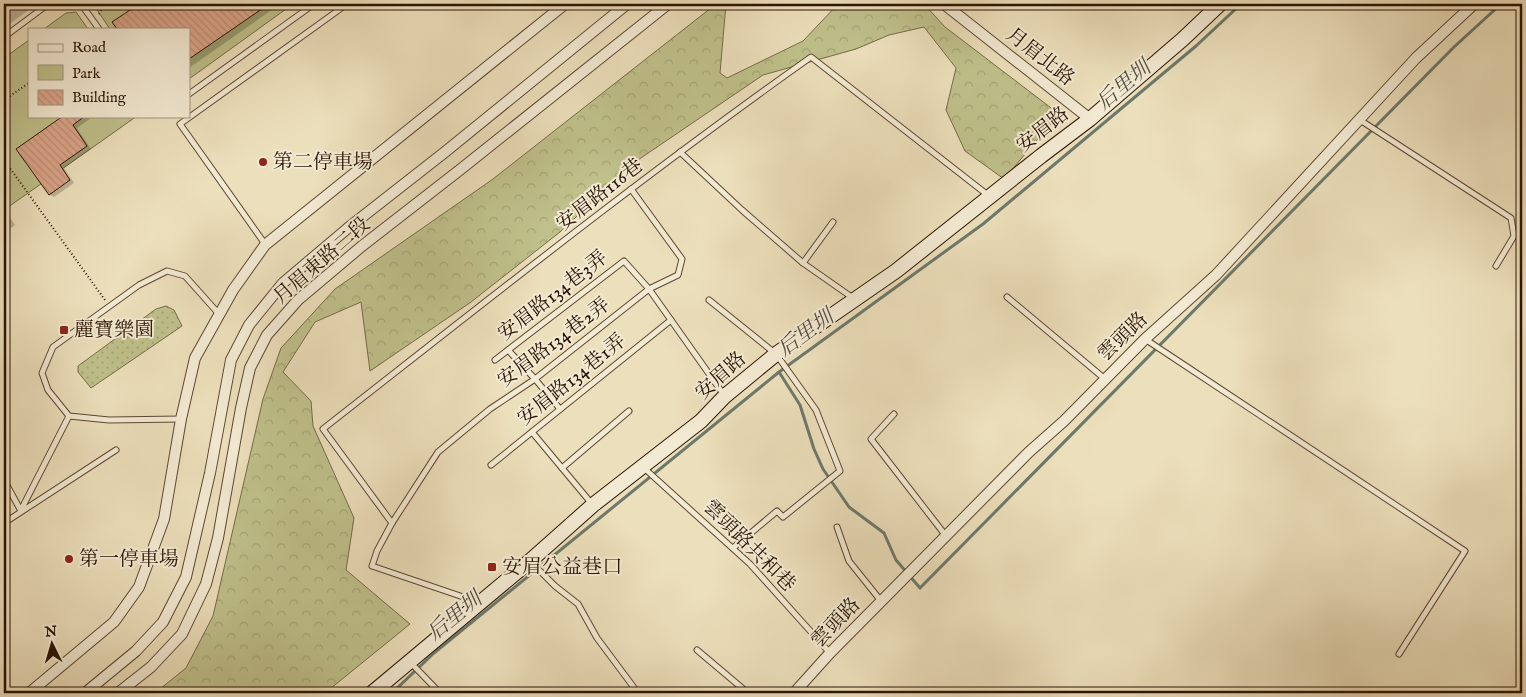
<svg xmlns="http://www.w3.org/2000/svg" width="1526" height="697" font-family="'IM FELL English','Noto Serif TC',serif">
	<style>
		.grass { fill: url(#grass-dots); stroke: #766a48 }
		.forest { fill: url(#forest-crowns); stroke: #766a48 }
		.park { fill: #bfc08b; stroke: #766a48 }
		.shadow { fill: #0003 }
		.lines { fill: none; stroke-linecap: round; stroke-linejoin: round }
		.stream { stroke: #6d796c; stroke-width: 3 }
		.building { fill: url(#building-back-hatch); stroke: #2c1404 }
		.lane-casing { stroke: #5c4732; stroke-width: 7 }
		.street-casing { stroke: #5c4732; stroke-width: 12 }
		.secondary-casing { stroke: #2c1404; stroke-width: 16 }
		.path { stroke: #2c1404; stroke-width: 2; stroke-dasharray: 1 2.5; stroke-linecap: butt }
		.lane { stroke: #f3ead3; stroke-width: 5 }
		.street { stroke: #f3ead3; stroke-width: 10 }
		.secondary { stroke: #f3ead3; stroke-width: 14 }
		.poi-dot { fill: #8f2418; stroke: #f3ead3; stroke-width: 2 }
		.labels { text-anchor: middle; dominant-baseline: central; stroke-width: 4; stroke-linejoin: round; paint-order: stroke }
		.street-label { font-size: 20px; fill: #2c1404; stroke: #f3ead3 }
		.poi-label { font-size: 20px; fill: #2c1404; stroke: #f3ead3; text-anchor: start }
		.water-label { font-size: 21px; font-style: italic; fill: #524f41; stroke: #f3ead3 }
	</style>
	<defs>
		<pattern id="grass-dots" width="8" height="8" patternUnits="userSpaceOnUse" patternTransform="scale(1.25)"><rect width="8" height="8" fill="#bfc08b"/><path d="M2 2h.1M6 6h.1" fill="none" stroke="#a4a476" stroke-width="1.8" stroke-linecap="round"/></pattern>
		<pattern id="forest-crowns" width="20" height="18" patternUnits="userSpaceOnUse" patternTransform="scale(1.25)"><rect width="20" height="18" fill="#bfc08b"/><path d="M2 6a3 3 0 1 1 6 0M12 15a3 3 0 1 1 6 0" fill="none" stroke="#a4a476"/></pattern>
		<pattern id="building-back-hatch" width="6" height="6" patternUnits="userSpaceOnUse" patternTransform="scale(1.25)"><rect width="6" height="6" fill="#dba58a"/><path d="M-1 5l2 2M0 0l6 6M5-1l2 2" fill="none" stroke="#bc8d75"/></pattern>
	</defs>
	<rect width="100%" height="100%" fill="#ecdfbb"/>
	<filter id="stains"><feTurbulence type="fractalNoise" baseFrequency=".004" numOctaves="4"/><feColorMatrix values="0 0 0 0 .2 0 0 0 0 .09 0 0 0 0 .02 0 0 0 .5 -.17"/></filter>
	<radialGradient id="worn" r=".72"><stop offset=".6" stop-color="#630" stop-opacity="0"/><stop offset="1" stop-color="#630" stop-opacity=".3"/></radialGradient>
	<path class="grass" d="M166 306 174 310 182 326 91 388 78 372V366L156 309Z"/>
	<path class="forest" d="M716 4H726L720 73 727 78 803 41 838 4H924L945 27 1059 114 1004 179 965 151 946 110 956 68 924 27 889 35 856 49 763 75 635 162 560 232 471 302 370 371 361 302 315 322 283 372 311 401 313 426 354 518 346 570 410 624 325 693H155L186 668 213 616 263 399 281 348 335 289 493 179Z"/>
	<g class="park">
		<path d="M93 4H293L189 79V29H110Z"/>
		<path d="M76 12 88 29H44L66 13Z"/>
		<path d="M29 40V116H137L4 210V58Z"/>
	</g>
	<g class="shadow">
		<path d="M4 4H26L30 9 4 28Z"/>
		<path d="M141 4H280L189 68V29L114 22Z"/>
		<path d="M65 116H94L77 128 91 149 64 168 74 183 54 197 49 194Z"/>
		<path d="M4 209 15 225 4 233Z"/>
	</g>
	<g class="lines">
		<g class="stream">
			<path d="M779 372 800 405 814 449 823 469 849 507 884 533 896 560 920 588 1454 47 1501 4"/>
			<path d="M392 693 434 653 779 372 983 224 1196 46 1241 4"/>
		</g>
	</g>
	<g class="building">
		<path d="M139 4H269L189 59V29H117L112 22Z"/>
		<path d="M63 116H85L73 125 87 146 60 165 70 180 49 195 16 149Z"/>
	</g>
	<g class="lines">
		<g class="lane-casing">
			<g id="lane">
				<path d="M81 4 99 29"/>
				<path d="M4 37 47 5 54 4"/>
				<path d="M189 94 314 4"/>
				<path d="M1360 120 1511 218 1514 236 1496 266"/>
				<path d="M680 152 742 210 803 263 853 298"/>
				<path d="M265 244 180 124 347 4"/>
				<path d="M803 263 833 222"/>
				<path d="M1007 297 1105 379"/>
				<path d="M709 300 776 354 816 410 840 471 783 517 777 511 733 548"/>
				<path d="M1145 339 1465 551 1399 654"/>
				<path d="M508 350 535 379 560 409"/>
				<path d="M495 360 624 261 649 289 724 395"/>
				<path d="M894 414 871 439 946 536"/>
				<path d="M181 419 109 420 69 416 48 390 42 373 53 347 139 285 167 271 185 276 219 314"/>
				<path d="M532 432 592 504"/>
				<path d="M491 465 671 320"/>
				<path d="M562 468 629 411"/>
				<path d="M644 468 750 564 830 653"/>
				<path d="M4 480 21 511"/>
				<path d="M21 510 69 416"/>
				<path d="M4 523 116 450"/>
				<path d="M392 523 323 429C484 303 644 175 811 57L989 196"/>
				<path d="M837 527 849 561 881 601"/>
				<path d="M530 561 555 586 578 604 597 638 638 693"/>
				<path d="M478 602 372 566 377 551 392 523 438 452 490 409 535 379 649 289 678 275 682 259 631 189"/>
				<path d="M697 650 748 693"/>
				<path d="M410 662 440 693"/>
			</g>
		</g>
		<g class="street-casing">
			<g id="street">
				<path d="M944 4 1090 119"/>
				<path d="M29 693 114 622 139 587 164 519 181 419 195 358 233 290 265 245 565 4"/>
				<path d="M85 693 136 651 163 622 186 577 210 473 231 360 249 325 283 283 348 228 445 152 627 4"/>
				<path d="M118 693 151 667 182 634 206 584 218 538 241 408 250 368 267 335 298 300 362 246 461 169 668 4"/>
				<path d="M794 693 830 653 1029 452 1064 421 1145 339 1216 275 1416 58 1474 4"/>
			</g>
		</g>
		<g class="secondary-casing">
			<path id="secondary" d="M372 693 530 561 593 505 701 421 725 396 776 354 896 271 1041 156 1090 119 1183 39 1220 4"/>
		</g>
		<g class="path">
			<path d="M99 14 105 4"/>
			<path d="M4 100 29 83"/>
			<path d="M4 160 105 300"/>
		</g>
		<use href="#lane" class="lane"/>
		<use href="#street" class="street"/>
		<use href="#secondary" class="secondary"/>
	</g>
	<g class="poi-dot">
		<circle cx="263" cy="162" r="5"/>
		<rect x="59" y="325" width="10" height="10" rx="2.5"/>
		<circle cx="69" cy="559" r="5"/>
		<rect x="487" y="562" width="10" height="10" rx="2.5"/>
	</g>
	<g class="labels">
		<g class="street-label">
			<text transform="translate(1040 57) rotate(38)">月眉北路</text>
			<text transform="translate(1043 130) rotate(-38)">安眉路</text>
			<text transform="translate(600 195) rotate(-38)">安眉路116巷</text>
			<text transform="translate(322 261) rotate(-41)">月眉東路二段</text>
			<text transform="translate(553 296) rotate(-38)">安眉路134巷3弄</text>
			<text transform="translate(1123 337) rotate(-44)">雲頭路</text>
			<text transform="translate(554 343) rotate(-37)">安眉路134巷2弄</text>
			<text transform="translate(721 376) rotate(-42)">安眉路</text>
			<text transform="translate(572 380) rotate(-39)">安眉路134巷1弄</text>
			<text transform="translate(749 546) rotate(45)">雲頭路共和巷</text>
			<text transform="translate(836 623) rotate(-46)">雲頭路</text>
		</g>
		<g class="poi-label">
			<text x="273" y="162">第二停車場</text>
			<text x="74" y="330">麗寶樂園</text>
			<text x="79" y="559">第一停車場</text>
			<text x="502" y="567">安眉公益巷口</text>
		</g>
		<g class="water-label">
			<text transform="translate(1124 86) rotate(-40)">后里圳</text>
			<text transform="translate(806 334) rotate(-36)">后里圳</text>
			<text transform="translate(455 617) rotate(-39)">后里圳</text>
		</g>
	</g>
	<rect width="1526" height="697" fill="none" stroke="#ecdfbb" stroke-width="20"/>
	<rect x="5" y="5" width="1516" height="687" fill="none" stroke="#2c1404" stroke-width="2.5"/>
	<rect x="10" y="10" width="1506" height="677" fill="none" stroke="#2c1404"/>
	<rect x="28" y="28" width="162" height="90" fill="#f3ead3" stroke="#a39480"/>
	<rect x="38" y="44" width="25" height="8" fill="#f3ead3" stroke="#a39480"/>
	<text x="72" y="52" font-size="15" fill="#2c1404">Road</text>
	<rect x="38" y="65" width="25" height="15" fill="#bfc08b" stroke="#a39480"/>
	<text x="72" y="78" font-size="15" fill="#2c1404">Park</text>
	<rect x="38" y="90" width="25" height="15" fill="url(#building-back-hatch)" stroke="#a39480"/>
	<text x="72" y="102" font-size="15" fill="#2c1404">Building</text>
	<g transform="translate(52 644) rotate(355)" stroke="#f3ead3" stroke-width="4" paint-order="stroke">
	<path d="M0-4L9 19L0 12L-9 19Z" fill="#2c1404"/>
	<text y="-8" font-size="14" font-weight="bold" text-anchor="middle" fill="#2c1404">N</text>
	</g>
	<rect width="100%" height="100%" filter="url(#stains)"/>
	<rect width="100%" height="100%" fill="url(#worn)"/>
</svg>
